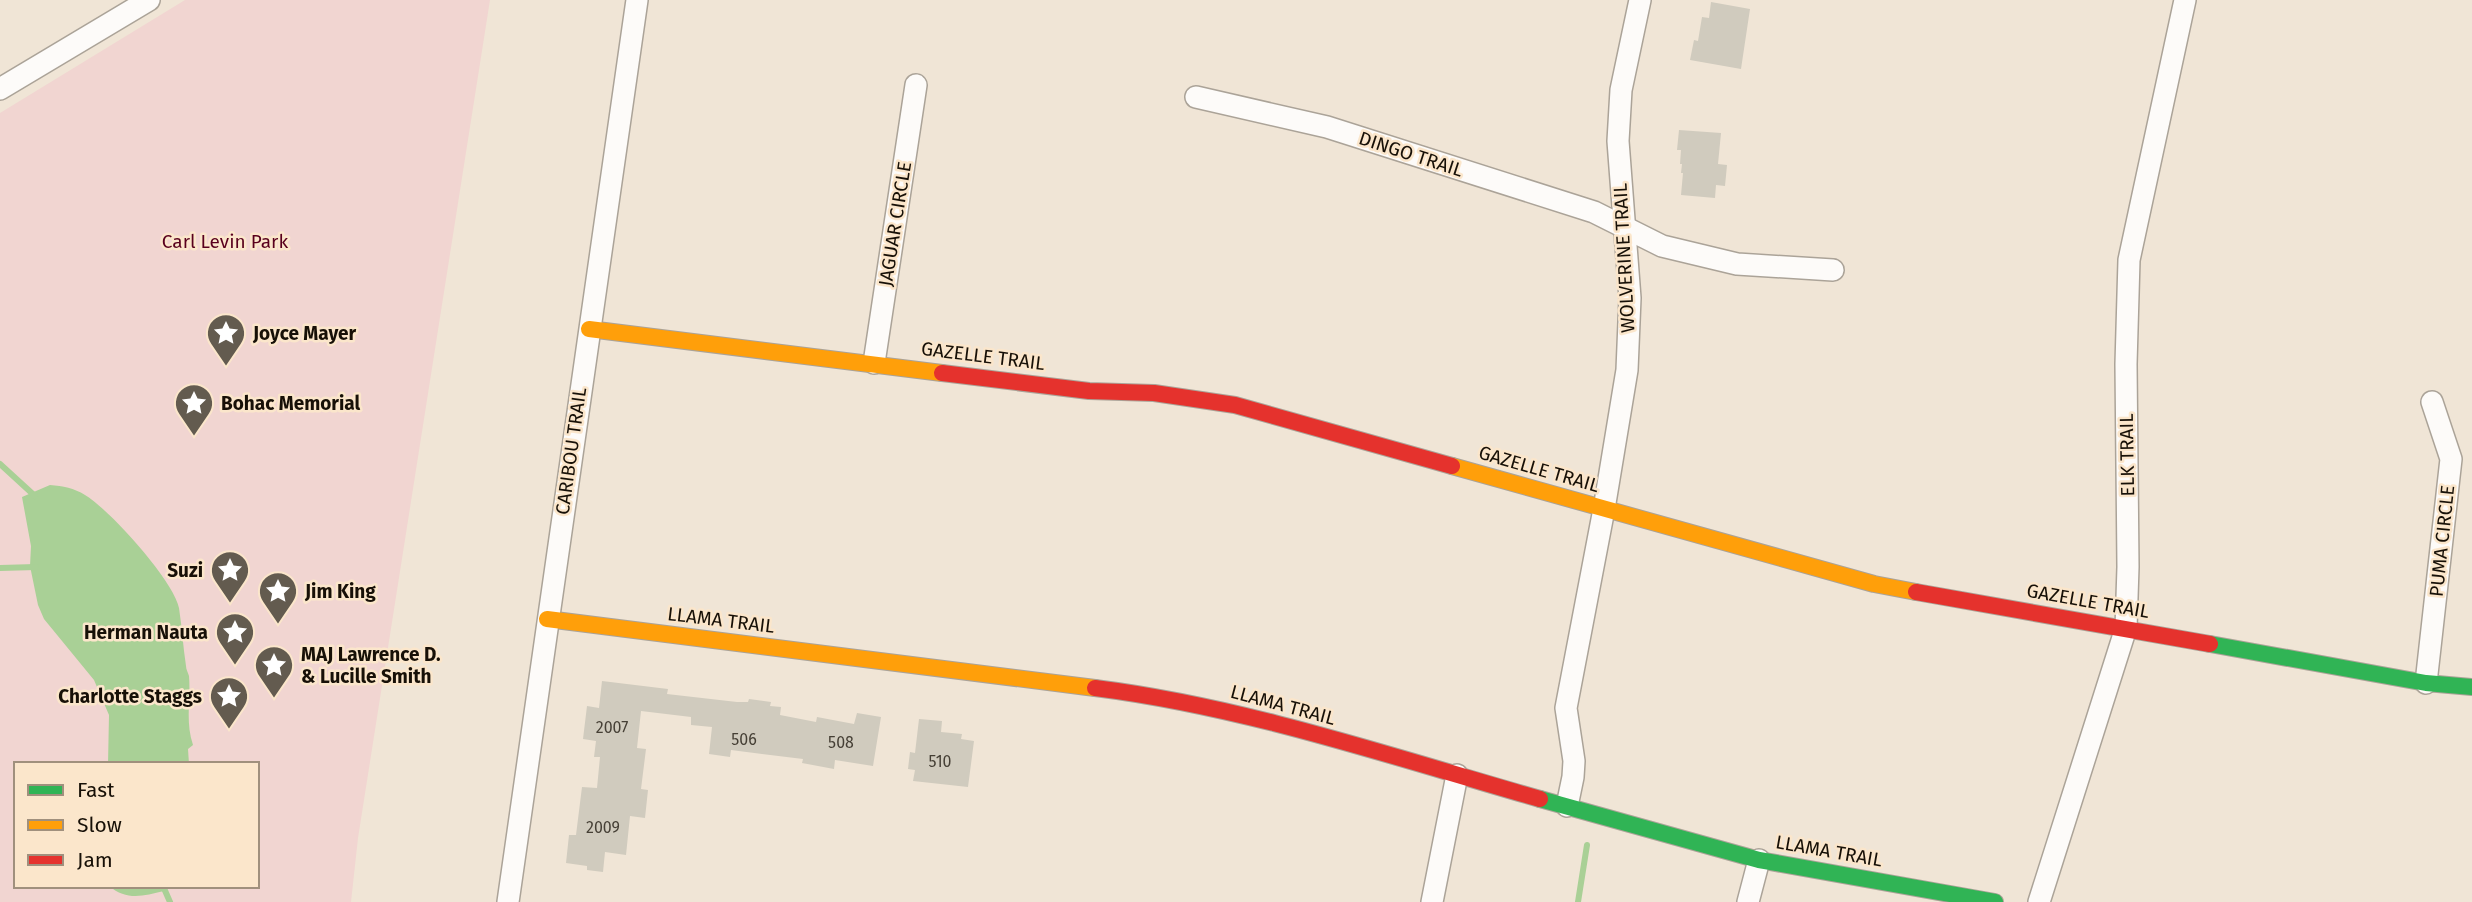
<svg xmlns="http://www.w3.org/2000/svg" width="2472" height="902" font-family="'Fira Sans',sans-serif">
	<style>
		.green { fill: #f1d5d1; fill-rule: evenodd }
		.water { fill: #a9d096 }
		.lines { fill: none; stroke-linecap: round; stroke-linejoin: round }
		.stream { stroke: #a9d096; stroke-width: 6 }
		.building { fill: #d0cbbe }
		.street-casing { stroke: #aba398; stroke-width: 24 }
		.fast-casing { stroke: #aba398; stroke-width: 18 }
		.slow-casing { stroke: #aba398; stroke-width: 18 }
		.jam-casing { stroke: #aba398; stroke-width: 18 }
		.street { stroke: #fdfbf9; stroke-width: 21 }
		.fast { stroke: #30b455; stroke-width: 16 }
		.slow { stroke: #ff9f0a; stroke-width: 16 }
		.jam { stroke: #e5322d; stroke-width: 16 }
		.labels { text-anchor: middle; dominant-baseline: central; stroke-width: 5; stroke-linejoin: round; paint-order: stroke }
		.number-label { font-size: 16px; fill: #453f35 }
		.street-label { font-size: 19px; fill: #171007; stroke: #fbe6cb }
		.park-label { font-size: 19px; fill: #59001d; stroke: #fbe6cb }
		.poi-label { font-size: 19px; font-weight: bold; fill: #171007; stroke: #fbe6cb; text-anchor: start }
	</style>
	<rect width="100%" height="100%" fill="#f0e5d6"/>
	<path class="green" d="M185 0H490L358 838 351 902H0V113ZM16 764H257V886H16Z"/>
	<g class="water">
		<path d="M50 485C63 486 74 488 85 495 109 509 174 581 179 608 182 627 183 647 186 666 186 669 188 673 189 676 191 700 185 721 193 745L188 749 189 764H108L109 715 94 680 44 619 38 605 30 566 31 546 22 497Z"/>
		<path d="M109 886H168L164 891C143 896 127 901 109 886Z"/>
	</g>
	<g class="lines">
		<g class="stream">
			<path d="M0 464 35 496"/>
			<path d="M0 568 36 567"/>
			<path d="M163 886 170 902"/>
			<path d="M1578 902 1587 845"/>
		</g>
	</g>
	<g class="building">
		<path d="M1711 2 1750 9 1741 69 1690 60 1694 40 1698 41 1702 17 1709 18Z"/>
		<path d="M1679 130 1721 133 1718 164 1727 165 1725 186 1716 185 1715 198 1681 195 1683 173H1681L1682 164H1680L1681 150H1677Z"/>
		<path d="M602 681 668 689 667 694 737 702H748L749 699 771 702 770 706 781 707 780 715 816 722 817 717 854 724 857 713 881 717 873 766 835 760 834 769 802 763 803 759 731 750 730 757 709 754 712 727 691 725V717L641 711 637 748 646 749 641 789 648 790 645 818 630 816 626 855 605 852 603 872 587 870V866L566 863 569 835H576L582 787 597 788 600 757H594L596 741 583 739 587 706 599 708Z"/>
		<path d="M919 719 942 721 941 732 962 734 961 739 974 741 968 787 913 781 915 770 908 769 910 752 915 753Z"/>
	</g>
	<g class="lines">
		<g class="street-casing">
			<g id="street">
				<path d="M0 89 149 0"/>
				<path d="M1196 97 1327 127 1594 212 1662 246 1737 264 1833 270"/>
				<path d="M874 363 916 85"/>
				<path d="M2426 683 2451 459 2432 402"/>
				<path d="M1567 806 1573 777 1574 761 1566 708 1604 509 1627 370 1630 298 1618 141 1621 90 1640 0"/>
				<path d="M508 902 637 0"/>
				<path d="M1432 902 1457 775"/>
				<path d="M1748 902 1759 860"/>
				<path d="M2039 902 2126 628 2128 567 2126 364 2129 260 2185 0"/>
			</g>
		</g>
		<g class="fast-casing">
			<g id="fast">
				<path d="M2210 644 2426 683 2472 687"/>
				<path d="M1540 799 1759 860 1995 902"/>
			</g>
		</g>
		<g class="slow-casing">
			<g id="slow">
				<path d="M589 329 942 373"/>
				<path d="M1452 466 1874 584 1916 592"/>
				<path d="M547 619 1095 688"/>
			</g>
		</g>
		<g class="jam-casing">
			<g id="jam">
				<path d="M942 373 1089 391 1154 393 1235 405 1452 466"/>
				<path d="M1916 592 2210 644"/>
				<path d="M1095 688C1246 707 1393 757 1540 799"/>
			</g>
		</g>
		<use href="#street" class="street"/>
		<use href="#fast" class="fast"/>
		<use href="#slow" class="slow"/>
		<use href="#jam" class="jam"/>
	</g>
	<defs>
		<g id="sight-pin" transform="scale(2.0125)"><path d="M0 17L-7.5 6A9.5 9.5 0 1 1 7.5 6Z" fill="#635b4f" stroke="#fbe6cb"/><path d="M0-6L1.8-2.2L6-1.7L2.9 1.2L3.7 5.4L0 3.3L-3.7 5.4L-2.9 1.2L-6-1.7L-1.8-2.2Z" fill="#fff"/></g>
	</defs>
	<g fill-rule="evenodd">
		<use href="#sight-pin" x="226" y="333"/>
		<use href="#sight-pin" x="194" y="403"/>
		<use href="#sight-pin" x="230" y="570"/>
		<use href="#sight-pin" x="278" y="591"/>
		<use href="#sight-pin" x="235" y="632"/>
		<use href="#sight-pin" x="274" y="665"/>
		<use href="#sight-pin" x="229" y="696"/>
	</g>
	<g class="labels">
		<g class="number-label">
			<text x="612" y="727">2007</text>
			<text x="744" y="739">506</text>
			<text x="841" y="742">508</text>
			<text x="940" y="761">510</text>
			<text x="603" y="827">2009</text>
		</g>
		<g class="street-label">
			<text transform="translate(1411 154) rotate(18)">DINGO TRAIL</text>
			<text transform="translate(895 224) rotate(-81)">JAGUAR CIRCLE</text>
			<text transform="translate(1624 258) rotate(-93)">WOLVERINE TRAIL</text>
			<text transform="translate(983 356) rotate(7)">GAZELLE TRAIL</text>
			<text transform="translate(571 451) rotate(-82)">CARIBOU TRAIL</text>
			<text transform="translate(2127 455) rotate(-91)">ELK TRAIL</text>
			<text transform="translate(1539 469) rotate(16)">GAZELLE TRAIL</text>
			<text transform="translate(2442 541) rotate(-84)">PUMA CIRCLE</text>
			<text transform="translate(2088 601) rotate(10)">GAZELLE TRAIL</text>
			<text transform="translate(721 620) rotate(7)">LLAMA TRAIL</text>
			<text transform="translate(1283 705) rotate(15)">LLAMA TRAIL</text>
			<text transform="translate(1829 851) rotate(10)">LLAMA TRAIL</text>
		</g>
		<g class="park-label">
			<text x="225" y="241">Carl Levin Park</text>
		</g>
		<g class="poi-label">
			<text x="253" y="333">Joyce Mayer</text>
			<text x="221" y="403">Bohac Memorial</text>
			<text x="203" y="570" text-anchor="end">Suzi</text>
			<text x="305" y="591">Jim King</text>
			<text x="208" y="632" text-anchor="end">Herman Nauta</text>
			<text x="301" y="654">MAJ Lawrence D.<tspan x="301" dy="22">&amp; Lucille Smith</tspan></text>
			<text x="202" y="696" text-anchor="end">Charlotte Staggs</text>
		</g>
	</g>
	<rect x="14" y="762" width="245" height="126" fill="#fbe6cb" stroke="#a0907d" stroke-width="2"/>
	<rect x="28" y="785" width="35" height="10" fill="#30b455" stroke="#a0907d" stroke-width="2"/>
	<text x="77" y="797" font-size="21" fill="#171007">Fast</text>
	<rect x="28" y="820" width="35" height="10" fill="#ff9f0a" stroke="#a0907d" stroke-width="2"/>
	<text x="77" y="832" font-size="21" fill="#171007">Slow</text>
	<rect x="28" y="855" width="35" height="10" fill="#e5322d" stroke="#a0907d" stroke-width="2"/>
	<text x="77" y="867" font-size="21" fill="#171007">Jam</text>
</svg>
